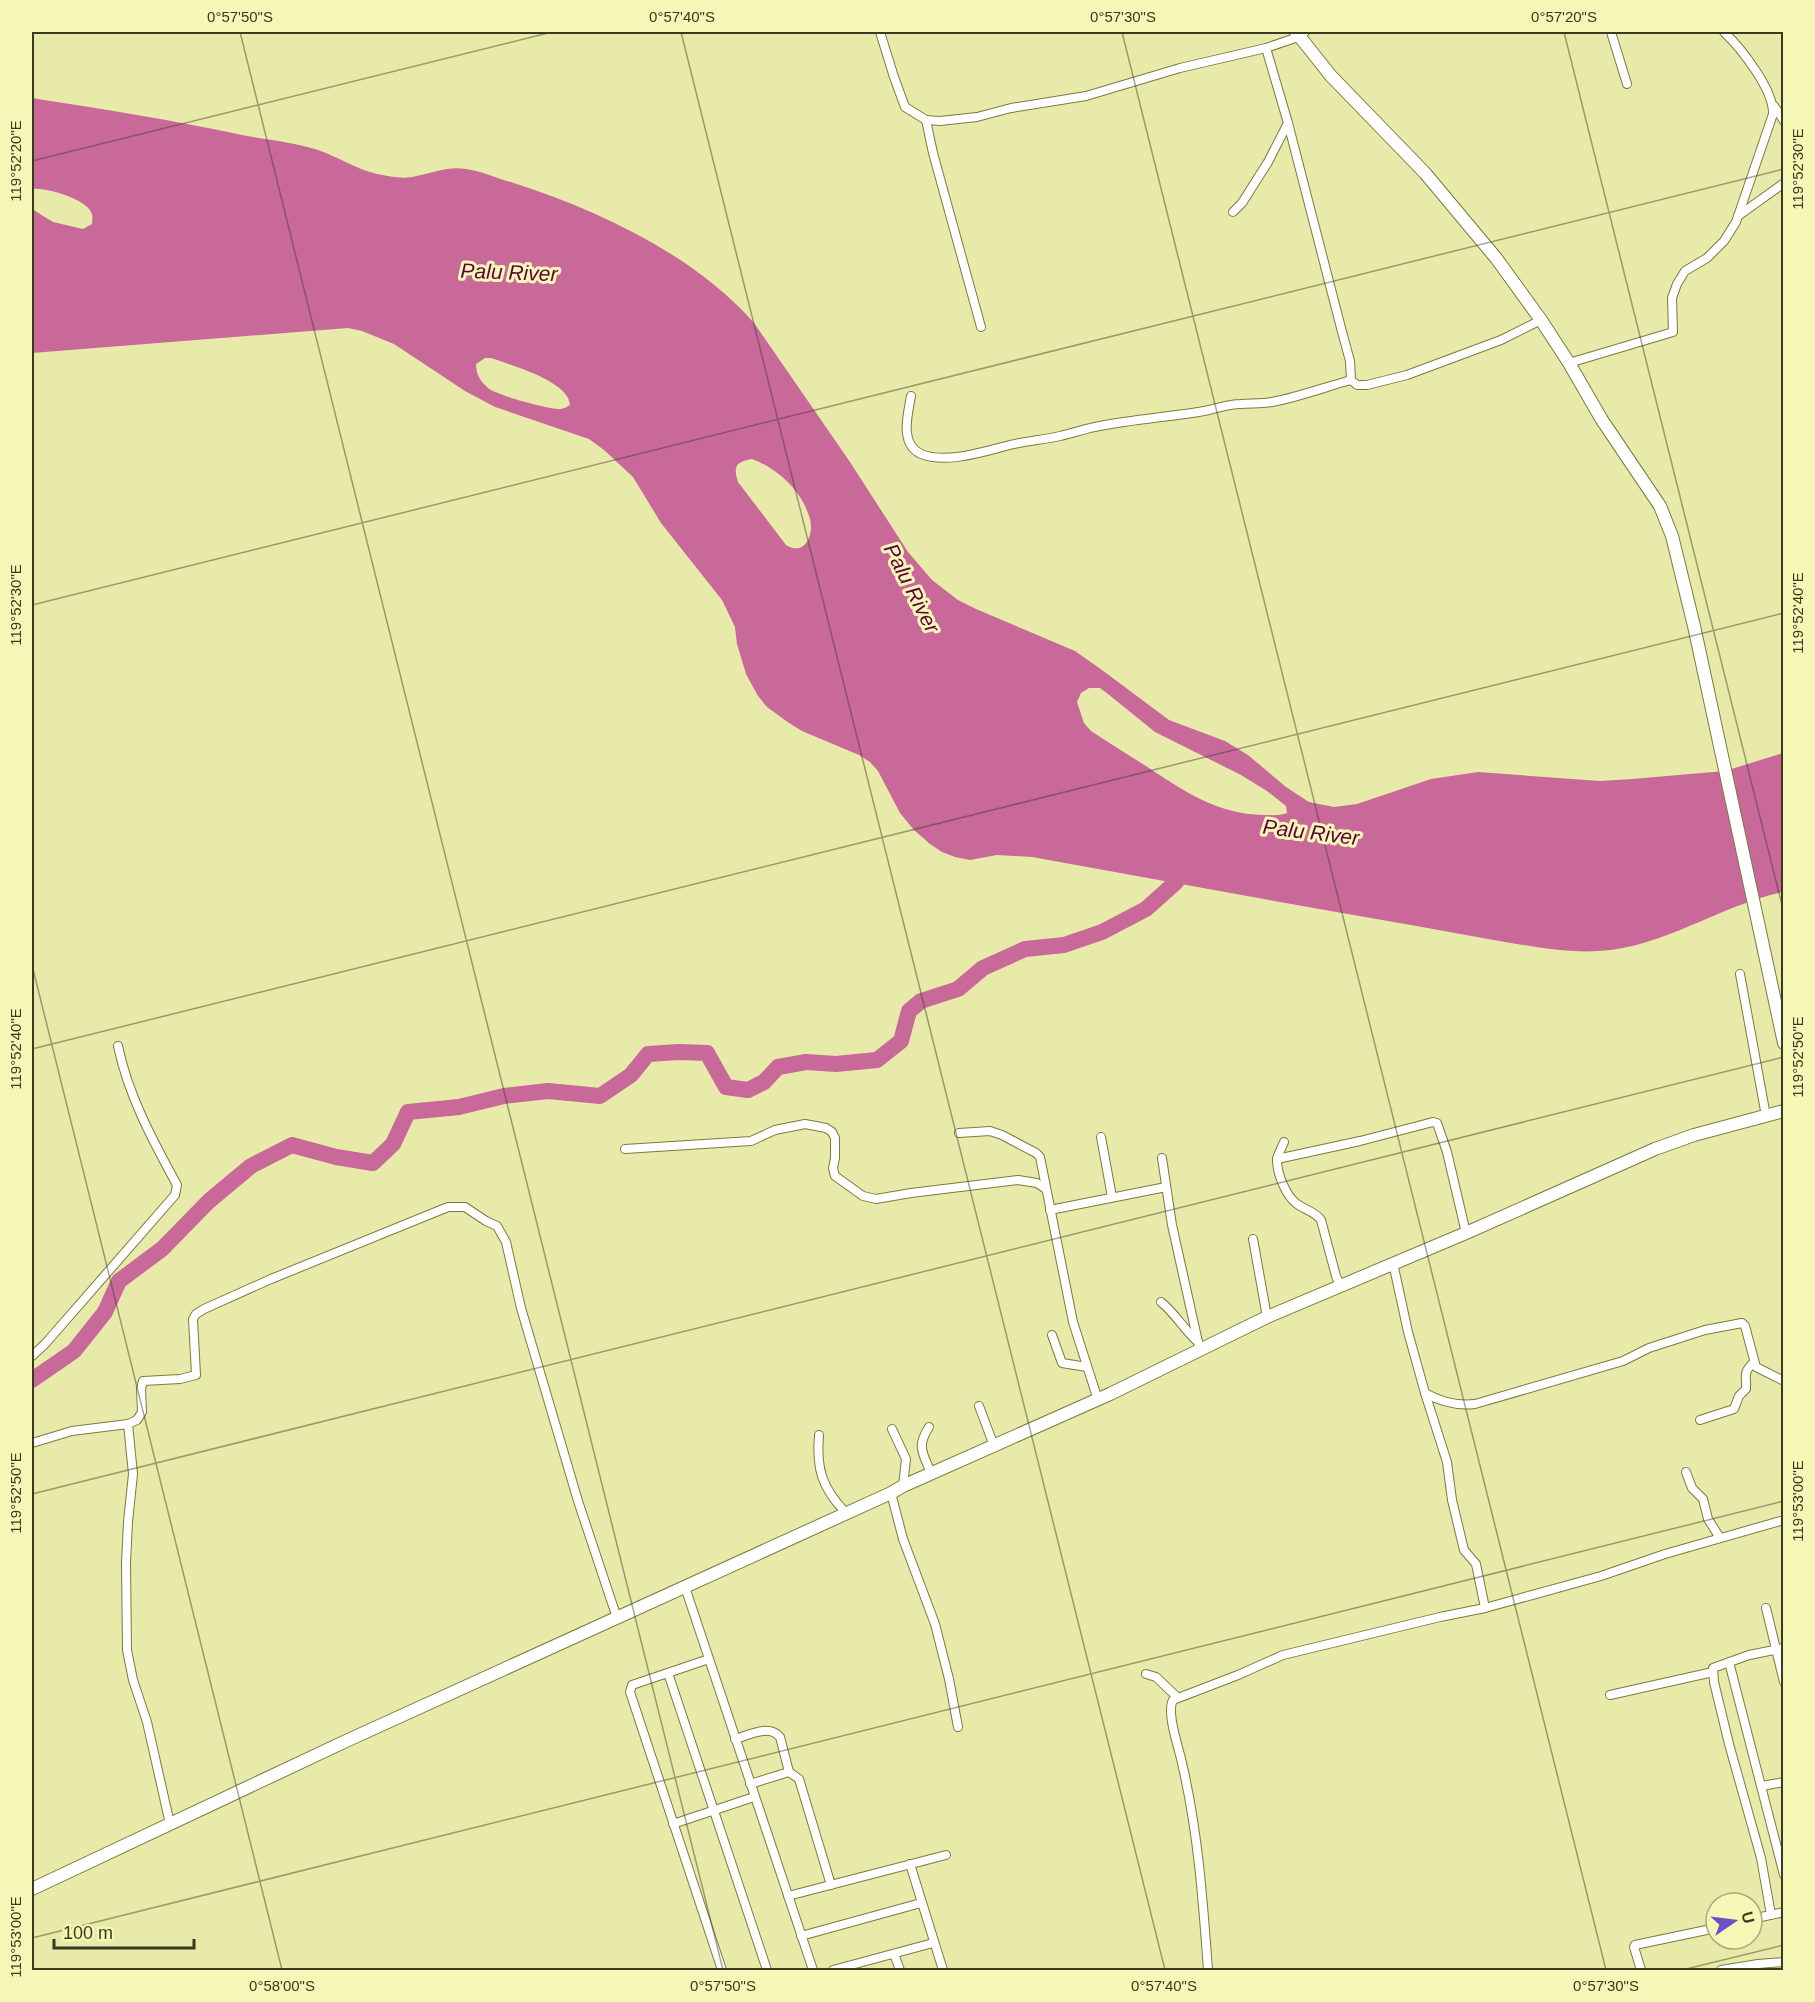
<svg xmlns="http://www.w3.org/2000/svg" width="1815" height="2002" font-family="Arial,sans-serif">
	<style>
		.water { fill: #c9699a; fill-rule: evenodd }
		.lines { fill: none; stroke-linecap: round; stroke-linejoin: round }
		.river { stroke: #c9699a; stroke-width: 16 }
		.street-casing { stroke: #7a7b3d; stroke-width: 10 }
		.secondary-casing { stroke: #7a7b3d; stroke-width: 14 }
		.street { stroke: #fff; stroke-width: 8 }
		.secondary { stroke: #fff; stroke-width: 12 }
		.ticks { fill: none; stroke: #393a1f; stroke-width: 1.5; stroke-opacity: 0.45 }
		.labels { text-anchor: middle; dominant-baseline: central; stroke-width: 6; stroke-linejoin: round; paint-order: stroke }
		.water-label { font-size: 21px; font-style: italic; fill: #5e023c; stroke: #f5f7b6 }
		.neatline { fill: none; stroke: #393a1f; stroke-width: 2 }
		.ticks-label { font-size: 15px; text-anchor: middle; fill: #393a1f }
	</style>
	<rect width="100%" height="100%" fill="#e8eaa9"/>
	<path class="water" d="M32 98C102 109 172 120 242 135 267 140 294 142 318 150 338 157 356 169 377 174 389 176 400 179 412 177 430 174 447 166 466 169 482 171 498 179 514 183 598 210 696 256 754 323L850 462 908 552 932 580 958 600 976 609 1075 651 1102 670 1169 720 1225 741 1248 755 1286 787 1309 802 1334 807 1357 804 1431 779 1478 772 1600 781 1632 779 1725 771 1783 753V892C1720 905 1665 947 1599 951 1567 953 1536 947 1505 942 1473 936 1442 931 1411 925 1284 903 1158 880 1032 857L997 855 970 860 955 857 942 852 930 844 914 830 900 813 878 771 870 762 859 755 802 731 789 723 767 707 758 696 746 674 737 644 735 627 722 600 661 523 633 477 604 450 589 439 495 407 465 391 394 344 362 331 348 328 32 353V209L53 222 83 229 92 224C92 221 93 218 92 214 88 199 45 187 32 189ZM485 358H491C510 365 569 381 570 405 566 407 566 408 561 409 550 410 496 395 488 388 480 381 476 374 476 364ZM752 459C772 466 794 484 804 504 807 510 811 519 811 526 811 541 802 555 786 545L738 482C733 466 736 462 752 459ZM1089 688H1100L1108 694 1155 732 1241 775 1267 791 1286 806 1287 813C1280 816 1272 815 1264 815 1216 814 1184 791 1146 766 1127 754 1109 743 1091 731L1084 723 1077 702 1081 693Z"/>
	<g class="lines">
		<path class="river" d="M32 1380 74 1351 105 1312 119 1281 162 1249 209 1201 251 1166 292 1145 336 1157 373 1163 393 1144 408 1112 459 1107 504 1096 548 1091 600 1096 631 1075 648 1054 679 1052 707 1053 726 1087 748 1090 764 1082 778 1067 806 1062 836 1064 877 1060 901 1041 909 1011 921 1001 958 989 983 968 1025 949 1064 945 1102 932 1146 909 1175 883 1189 865"/>
		<g class="street-casing">
			<g id="street">
				<path d="M880 32 894 77 905 107 926 120 940 121 977 117 1011 108 1086 96 1180 68 1266 48 1301 36 1305 32"/>
				<path d="M1611 32 1627 84"/>
				<path d="M1266 48 1288 123 1341 328 1350 361 1351 380 1357 385H1367L1407 375 1501 340 1541 320"/>
				<path d="M1774 106 1784 121"/>
				<path d="M926 120 933 153 981 327"/>
				<path d="M1233 212 1242 203 1268 162 1288 123"/>
				<path d="M1738 216 1784 183"/>
				<path d="M1569 363 1673 332 1672 298 1677 284 1685 271 1707 258 1724 241 1736 222 1773 114C1774 90 1741 48 1724 32"/>
				<path d="M911 396C908 414 899 444 921 454 945 464 983 452 1006 446 1024 441 1043 440 1060 436 1074 433 1087 428 1100 426 1134 419 1170 417 1204 411 1216 409 1228 404 1240 404 1251 403 1261 404 1272 402 1299 397 1325 387 1351 380"/>
				<path d="M1740 974 1766 1116"/>
				<path d="M959 1133 990 1131 1002 1135 1036 1153 1040 1157 1073 1322 1098 1400"/>
				<path d="M1101 1137 1112 1197"/>
				<path d="M1284 1142C1282 1148 1277 1155 1277 1160 1277 1174 1286 1196 1297 1204 1305 1210 1316 1212 1321 1220L1336 1276 1341 1287"/>
				<path d="M625 1149 751 1141 775 1130 805 1124 826 1128 832 1132 835 1138V1158L833 1168 835 1176 863 1196 876 1199 911 1193 1018 1180 1037 1183 1046 1189"/>
				<path d="M1162 1158 1172 1225 1200 1351"/>
				<path d="M1277 1159 1360 1141 1433 1122 1437 1123 1447 1152 1466 1233"/>
				<path d="M1050 1210 1166 1187"/>
				<path d="M1253 1239 1267 1317"/>
				<path d="M1393 1263 1408 1332 1425 1393C1441 1402 1457 1406 1475 1404L1623 1361 1649 1348 1705 1330 1742 1323 1745 1326 1756 1367 1784 1381"/>
				<path d="M1161 1302C1176 1314 1184 1330 1198 1342"/>
				<path d="M1052 1335 1062 1363 1087 1367"/>
				<path d="M32 1356 45 1344 175 1195 177 1185C153 1141 128 1095 118 1046"/>
				<path d="M1425 1393 1447 1462 1452 1500 1464 1550 1476 1564 1485 1608"/>
				<path d="M979 1406 994 1446"/>
				<path d="M1700 1420 1734 1409 1739 1396 1746 1389C1747 1376 1742 1374 1753 1363"/>
				<path d="M128 1424 133 1474 128 1522 126 1563 127 1650 133 1680 147 1722 170 1824"/>
				<path d="M929 1427C916 1447 923 1453 931 1473"/>
				<path d="M892 1429 906 1459 903 1486"/>
				<path d="M819 1435C816 1469 822 1488 846 1513"/>
				<path d="M32 1443 72 1431 128 1424 137 1420 142 1412 141 1389 143 1381 180 1379 196 1375 193 1319 196 1314 204 1309 271 1279 448 1207H465L486 1221 497 1226 506 1242 521 1308 578 1501 617 1618"/>
				<path d="M1686 1472 1692 1488 1703 1499 1708 1519 1720 1538"/>
				<path d="M891 1493 903 1539 935 1624 949 1679 958 1727"/>
				<path d="M685 1587 813 1970"/>
				<path d="M1766 1608 1784 1682"/>
				<path d="M709 1659 632 1685 630 1692 722 1970"/>
				<path d="M1729 1662 1784 1875"/>
				<path d="M668 1673 767 1970"/>
				<path d="M1146 1674 1156 1677 1177 1697"/>
				<path d="M1610 1695 1713 1672"/>
				<path d="M735 1739C749 1735 769 1724 780 1737L789 1772"/>
				<path d="M750 1784 789 1772 799 1779 831 1885"/>
				<path d="M1762 1786 1784 1782"/>
				<path d="M673 1824 754 1797"/>
				<path d="M910 1864 943 1970"/>
				<path d="M788 1896 946 1855"/>
				<path d="M1771 1915 1761 1858 1729 1744 1714 1682 1713 1668 1749 1655 1784 1648"/>
				<path d="M1752 1919 1784 1912"/>
				<path d="M801 1936 921 1903"/>
				<path d="M894 1954 900 1970"/>
				<path d="M833 1970 933 1943"/>
				<path d="M1208 1970C1203 1901 1198 1831 1182 1763 1179 1748 1166 1713 1173 1700L1238 1675 1283 1655 1440 1617 1485 1608 1601 1576 1665 1554 1784 1520"/>
				<path d="M1641 1970 1634 1947 1635 1945 1716 1928"/>
				<path d="M1721 1970 1758 1964 1784 1962"/>
			</g>
		</g>
		<g class="secondary-casing">
			<g id="secondary">
				<path d="M1296 32 1331 76 1425 173 1496 258 1541 320 1569 363 1602 420 1660 506 1672 536 1694 626 1784 1043"/>
				<path d="M32 1889 346 1741 891 1493 903 1486 1110 1394 1267 1317 1466 1233 1655 1149 1694 1135 1784 1111"/>
			</g>
		</g>
		<use href="#street" class="street"/>
		<use href="#secondary" class="secondary"/>
	</g>
	<path class="ticks" d="M240 32 723 1970M681 32 1165 1970M1122 32 1606 1970M1564 32 1784 913M32 161 552 32M32 605 1784 169M32 965 282 1970M32 1049 1784 613M32 1494 1784 1057M32 1938 1784 1501M1682 1970 1784 1945"/>
	<g class="labels">
		<g class="water-label">
			<text transform="translate(509 272) rotate(2)">Palu River</text>
			<text transform="translate(912 588) rotate(63)">Palu River</text>
			<text transform="translate(1311 832) rotate(7)">Palu River</text>
		</g>
	</g>
	<rect width="1815" height="2002" fill="none" stroke="#f5f7b6" stroke-width="66"/>
	<g transform="translate(1734 1921) rotate(76)"><circle r="28" fill="#f5f7b6" stroke="#aaab7a" stroke-width="1.5"/>
	<path d="M0-4.5L10 22L0 15L-10 22Z" fill="#6c4fc9"/>
	<text y="-9" font-size="16" font-weight="bold" text-anchor="middle" fill="#393a1f">U</text>
	</g>
	<path d="M54 1939v9h140v-9" fill="none" stroke="#393a1f" stroke-width="3"/>
	<text x="63" y="1939" font-size="18" fill="#393a1f" stroke="#f5f7b6" stroke-width="4.5" paint-order="stroke">100 m</text>
	<rect x="33" y="33" width="1749" height="1936" class="neatline"/>
	<g class="ticks-label">
		<text x="240" y="22">0°57'50"S</text>
		<text x="682" y="22">0°57'40"S</text>
		<text x="1123" y="22">0°57'30"S</text>
		<text x="1564" y="22">0°57'20"S</text>
		<text transform="translate(16 161) rotate(-90)" y="5">119°52'20"E</text>
		<text transform="translate(1798 169) rotate(-90)" y="5">119°52'30"E</text>
		<text transform="translate(16 605) rotate(-90)" y="5">119°52'30"E</text>
		<text transform="translate(1798 613) rotate(-90)" y="5">119°52'40"E</text>
		<text transform="translate(16 1049) rotate(-90)" y="5">119°52'40"E</text>
		<text transform="translate(1798 1057) rotate(-90)" y="5">119°52'50"E</text>
		<text transform="translate(16 1493) rotate(-90)" y="5">119°52'50"E</text>
		<text transform="translate(1798 1501) rotate(-90)" y="5">119°53'00"E</text>
		<text transform="translate(16 1937) rotate(-90)" y="5">119°53'00"E</text>
		<text x="282" y="1991">0°58'00"S</text>
		<text x="723" y="1991">0°57'50"S</text>
		<text x="1164" y="1991">0°57'40"S</text>
		<text x="1606" y="1991">0°57'30"S</text>
	</g>
</svg>
